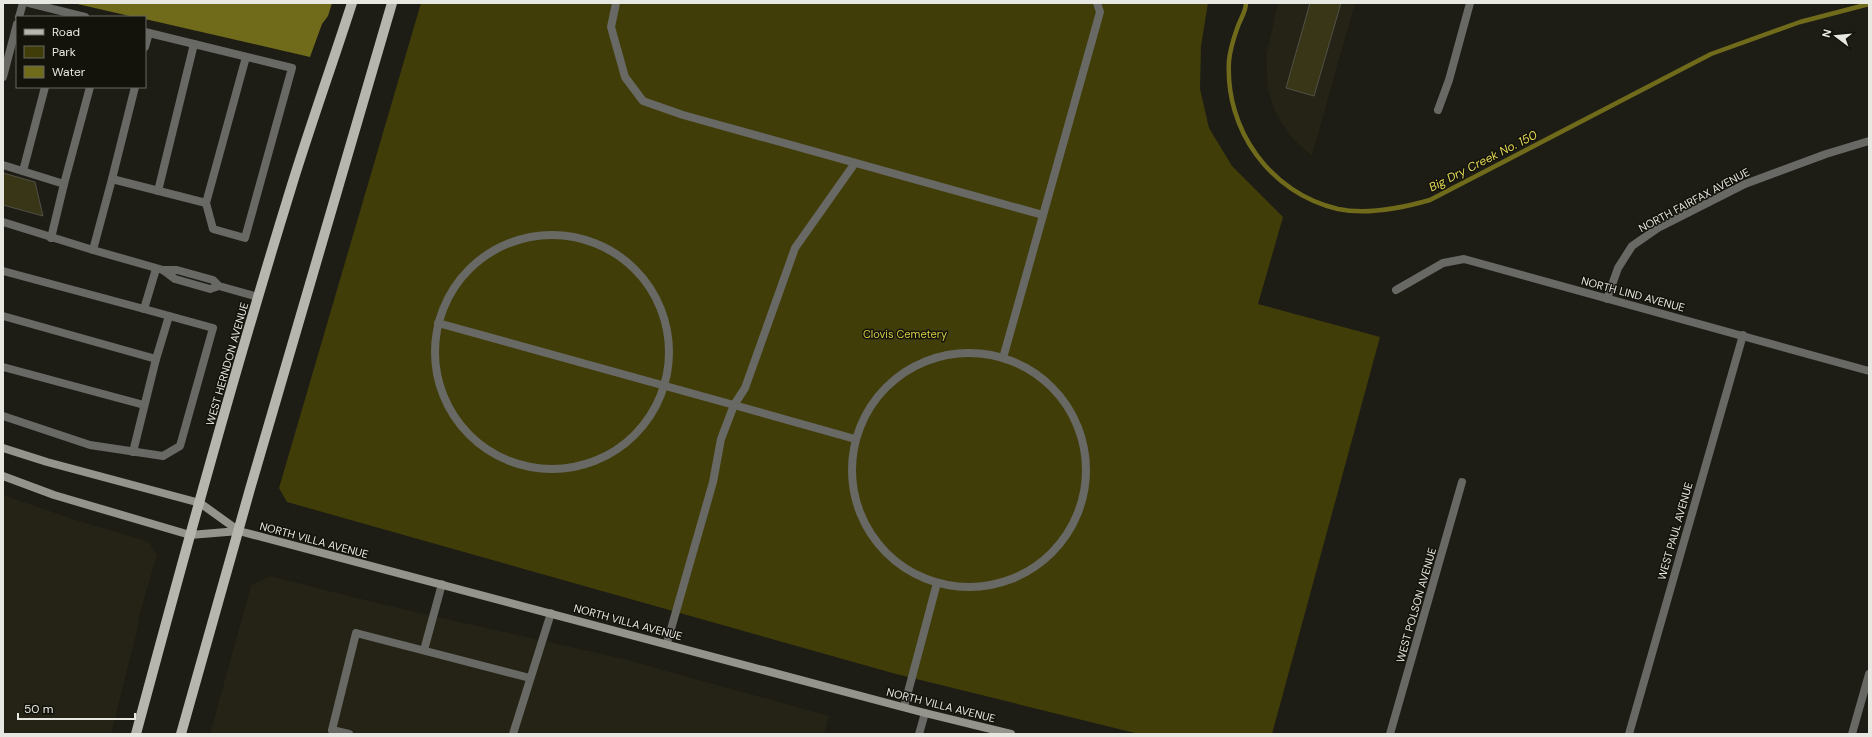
<svg xmlns="http://www.w3.org/2000/svg" width="1872" height="737" font-family="'DM Sans',sans-serif">
	<style>
		.built { fill: #242315 }
		.green { fill: #403d09 }
		.water { fill: #706b1b }
		.lines { fill: none; stroke-linecap: round; stroke-linejoin: round }
		.stream { stroke: #706b1b; stroke-width: 4.5 }
		.building { fill: #383616; stroke: #515047 }
		.service { stroke: #686864; stroke-width: 8 }
		.minor { stroke: #686864; stroke-width: 8 }
		.secondary { stroke: #94948d; stroke-width: 8 }
		.primary { stroke: #b7b6ae; stroke-width: 10 }
		.labels { text-anchor: middle; dominant-baseline: central; stroke-width: 3; stroke-linejoin: round; paint-order: stroke }
		.street-label { font-size: 11px; fill: #e8e8e2; stroke: #13130c }
		.park-label { font-size: 11px; fill: #d4cb42; stroke: #13130c }
		.water-label { font-size: 12px; font-style: italic; fill: #e4da55; stroke: #13130c }
	</style>
	<rect width="100%" height="100%" fill="#1d1c15"/>
	<g class="built">
		<path d="M1278 3H1355L1312 156 1293 139 1282 124 1273 107 1268 89 1266 56Z"/>
		<path d="M3 495 76 520 149 542 157 555 140 613 137 631 111 734H3Z"/>
		<path d="M270 576 381 604 624 659 829 716 824 734H210L251 585Z"/>
	</g>
	<path class="green" d="M421 3H1208L1201 46 1200 89 1209 128 1232 166 1283 217 1258 304 1380 337 1272 734H1139L896 674 287 502 279 488Z"/>
	<path class="water" d="M73 3H332L328 16 322 24 310 57 145 19V17H134Z"/>
	<g class="lines">
		<path class="stream" d="M1246 3C1246 11 1241 18 1238 26 1234 37 1230 49 1229 61 1225 130 1270 193 1338 209 1367 215 1402 208 1430 200L1711 54 1800 22 1869 4"/>
	</g>
	<g class="building">
		<path d="M1310 3H1341L1314 96 1286 88Z"/>
		<path d="M3 173 35 182 43 216 3 205Z"/>
	</g>
	<g class="lines">
		<g class="service">
			<path d="M29 3 85 17"/>
			<path d="M616 3 611 27 625 77 643 101 683 115 1043 215"/>
			<path d="M19 17 23 3"/>
			<path d="M145 32C194 44 243 56 292 68L245 238 213 229 206 203 246 57"/>
			<path d="M145 47 149 33"/>
			<path d="M3 77 17 24"/>
			<path d="M855 163 795 248 745 388 734 405 855 439"/>
			<path d="M3 165 64 184 51 238"/>
			<path d="M23 171 45 87"/>
			<path d="M112 179 135 87"/>
			<path d="M64 184 90 87"/>
			<path d="M158 191 194 44"/>
			<path d="M3 222 93 250 163 270"/>
			<circle cx="552" cy="352" r="117"/>
			<path d="M93 250 112 179 206 203"/>
			<path d="M3 271 144 309 156 269"/>
			<path d="M219 286 210 289 175 279 163 270H177L213 280 219 286 258 297"/>
			<path d="M3 316 156 359 133 452"/>
			<path d="M438 323 734 405 721 439 713 482 667 643"/>
			<circle cx="969" cy="470" r="117"/>
			<path d="M1003 358 1100 12 1097 3"/>
			<path d="M156 359 169 316"/>
			<path d="M3 367 144 405"/>
			<path d="M3 416 90 445 163 456 180 446 213 328 144 309"/>
			<path d="M424 650 442 584"/>
			<path d="M904 707 937 583"/>
			<path d="M349 734 332 730 356 633 530 678"/>
			<path d="M513 734 551 613"/>
		</g>
		<g class="minor">
			<path d="M1438 110 1449 80 1470 3"/>
			<path d="M1396 290 1443 263 1464 259 1869 371"/>
			<path d="M1607 299 1618 268 1632 246 1658 228 1745 184 1826 154 1869 141"/>
			<path d="M919 734 925 713"/>
			<path d="M1390 734 1462 482"/>
			<path d="M1629 734 1743 335"/>
			<path d="M1852 734 1869 674"/>
		</g>
		<g class="secondary">
			<path d="M3 448 47 462 200 503 239 531"/>
			<path d="M3 476 54 495 190 535 239 531 925 713 1011 734"/>
		</g>
		<g class="primary">
			<path d="M136 734C185 552 235 369 291 188 310 126 332 65 352 3"/>
			<path d="M181 734 250 489 392 3"/>
		</g>
	</g>
	<g class="labels">
		<g class="street-label">
			<text transform="translate(1694 200) rotate(-28)">NORTH FAIRFAX AVENUE</text>
			<text transform="translate(1633 294) rotate(15)">NORTH LIND AVENUE</text>
			<text transform="translate(227 364) rotate(-74)">WEST HERNDON AVENUE</text>
			<text transform="translate(1675 531) rotate(-74)">WEST PAUL AVENUE</text>
			<text transform="translate(314 540) rotate(15)">NORTH VILLA AVENUE</text>
			<text transform="translate(1416 605) rotate(-74)">WEST POLSON AVENUE</text>
			<text transform="translate(628 622) rotate(15)">NORTH VILLA AVENUE</text>
			<text transform="translate(941 705) rotate(14)">NORTH VILLA AVENUE</text>
		</g>
		<g class="park-label">
			<text x="905" y="334">Clovis Cemetery</text>
		</g>
		<g class="water-label">
			<text transform="translate(1483 161) rotate(-27)">Big Dry Creek No. 150</text>
		</g>
	</g>
	<rect width="1872" height="737" fill="none" stroke="#e8e8e2" stroke-width="8"/>
	<rect x="16" y="16" width="130" height="72" fill="#13130c" stroke="#686862"/>
	<rect x="24" y="29" width="20" height="6" fill="#b7b6ae" stroke="#686862"/>
	<text x="52" y="36" font-size="12" fill="#e8e8e2">Road</text>
	<rect x="24" y="46" width="20" height="12" fill="#403d09" stroke="#686862"/>
	<text x="52" y="56" font-size="12" fill="#e8e8e2">Park</text>
	<rect x="24" y="66" width="20" height="12" fill="#706b1b" stroke="#686862"/>
	<text x="52" y="76" font-size="12" fill="#e8e8e2">Water</text>
	<g transform="translate(1836 36) rotate(286)" stroke="#13130c" stroke-width="3" paint-order="stroke">
	<path d="M0-3L7 15L0 10L-7 15Z" fill="#e8e8e2"/>
	<text y="-6" font-size="11" font-weight="bold" text-anchor="middle" fill="#e8e8e2">N</text>
	</g>
	<path d="M18 713v6h117v-6" fill="none" stroke="#e8e8e2" stroke-width="2"/>
	<text x="24" y="713" font-size="12" fill="#e8e8e2" stroke="#13130c" stroke-width="3" paint-order="stroke">50 m</text>
</svg>
